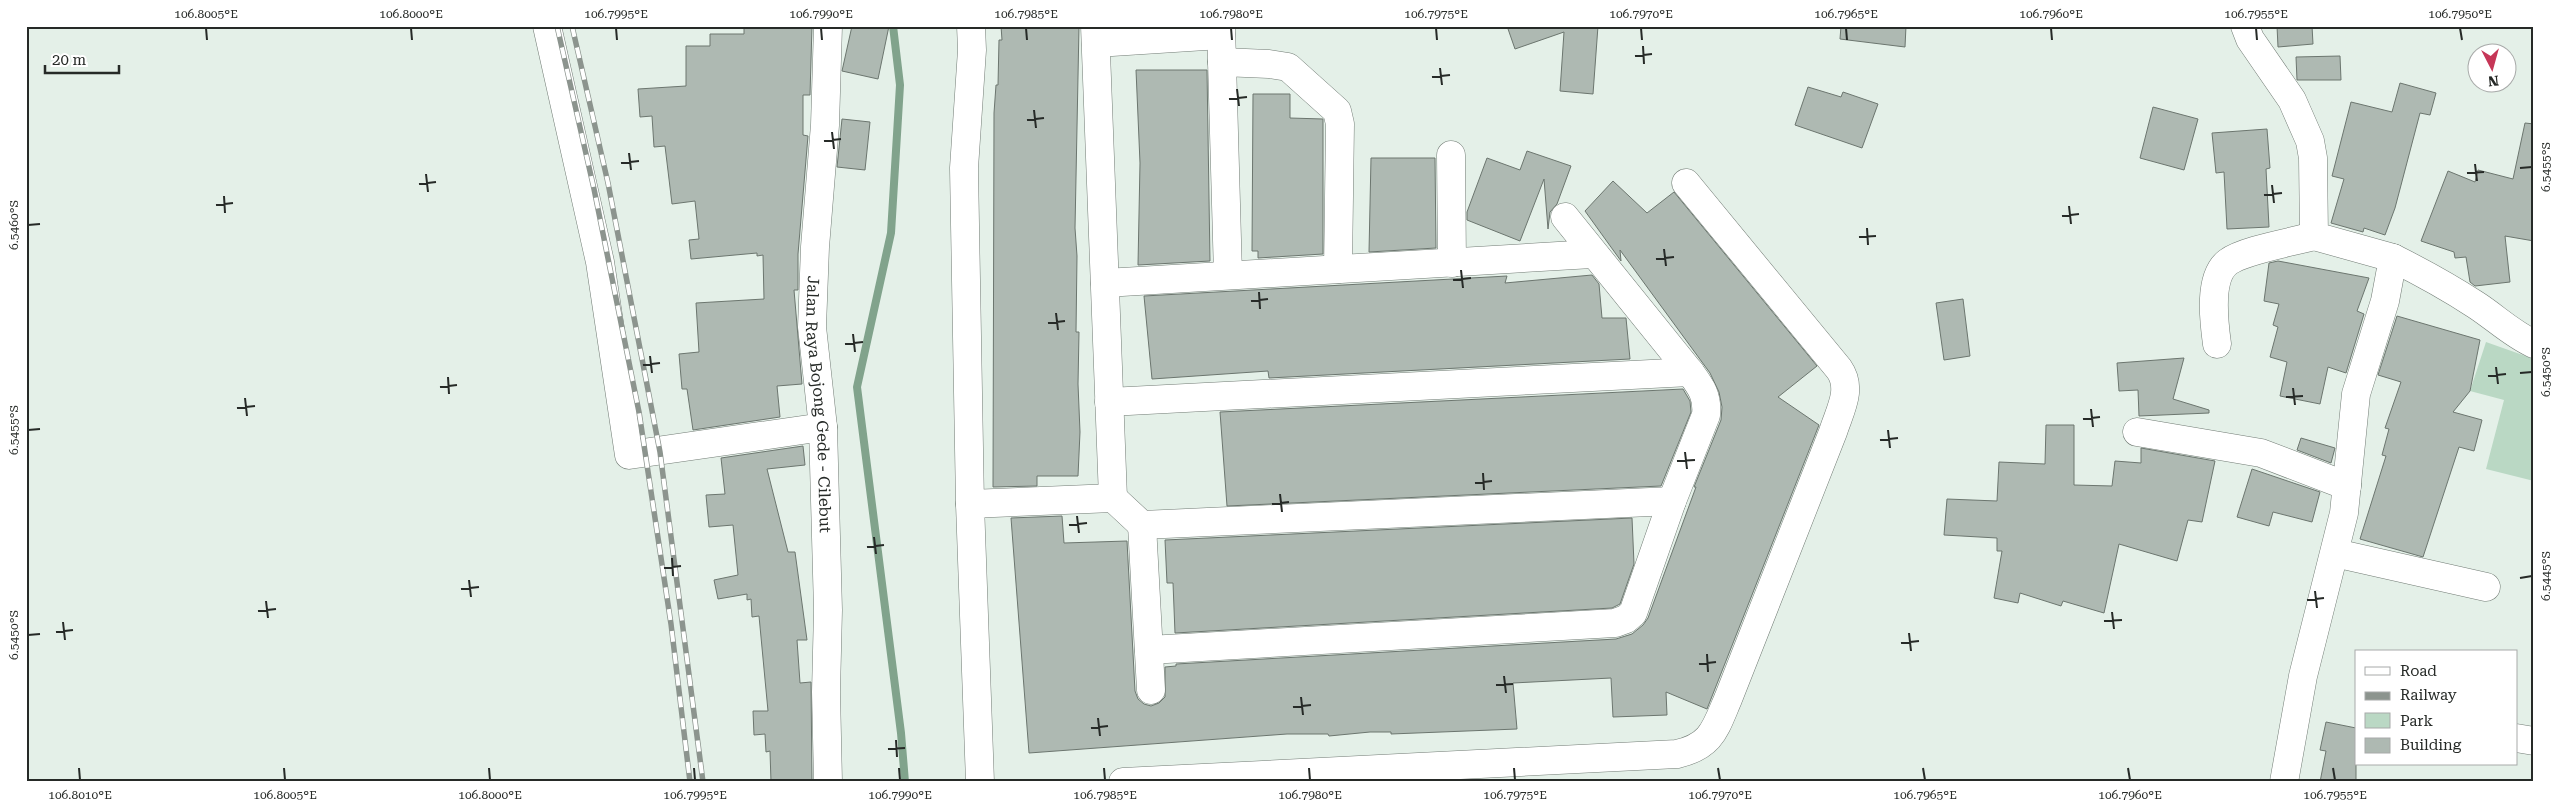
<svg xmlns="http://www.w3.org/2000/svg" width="2560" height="808" font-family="'Roboto Serif',serif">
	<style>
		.green { fill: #bad8c4 }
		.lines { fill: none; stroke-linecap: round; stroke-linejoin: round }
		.stream { stroke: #81a38c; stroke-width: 8 }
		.building { fill: #aeb9b2; stroke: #6c766f }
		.minor-casing { stroke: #727c75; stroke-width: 29 }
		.major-casing { stroke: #727c75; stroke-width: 29 }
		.minor { stroke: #fff; stroke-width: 28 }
		.major { stroke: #fff; stroke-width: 28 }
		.rail-casing { stroke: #8c948e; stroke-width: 5.5 }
		.rail { stroke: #fff; stroke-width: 4; stroke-dasharray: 11; stroke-linecap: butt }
		.ticks { fill: none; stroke: #262a27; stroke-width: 2 }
		.labels { text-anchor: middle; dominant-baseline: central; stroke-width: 5; stroke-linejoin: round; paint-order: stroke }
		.street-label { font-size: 16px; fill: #262a27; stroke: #fff }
		.neatline { fill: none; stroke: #262a27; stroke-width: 2 }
		.ticks-label { font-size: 12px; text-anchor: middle; fill: #262a27 }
	</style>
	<rect width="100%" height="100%" fill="#e4f0e8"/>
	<path class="green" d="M2486 342 2534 359V481L2486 469 2504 400 2470 391Z"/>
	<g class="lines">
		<path class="stream" d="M893 26 900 85 891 233 857 387 901 733 905 782"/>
	</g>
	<g class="building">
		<path d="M744 26H812L810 95H803V135L808 136 798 254V290H794L802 384 777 386 780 417 693 430 687 389H682L679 354 699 352 696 303 764 299 763 255 757 256V253L691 259 689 240 699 239 695 201 672 204 665 146 654 147 652 116 640 117 638 89 686 86V46H710V34H744Z"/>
		<path d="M852 26H889L878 79 842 71Z"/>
		<path d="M1001 26H1079L1075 228 1077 256 1076 332H1079L1078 384 1080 432 1078 476H1037V486L993 487 994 113 996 85H998L999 40H1002Z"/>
		<path d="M1507 26H1598L1593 94 1560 91 1564 32 1515 49Z"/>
		<path d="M1841 26H1906L1905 47 1840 39Z"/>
		<path d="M2277 26H2312L2313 44 2278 47Z"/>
		<path d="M2340 56 2341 80H2297L2296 57Z"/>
		<path d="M1136 70H1207L1210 261 1138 265 1140 163Z"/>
		<path d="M2400 83 2436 93 2430 115 2420 113 2395 208 2385 235 2364 228 2363 232 2331 223 2344 179 2332 176 2351 102 2392 112Z"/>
		<path d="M1808 87 1841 97 1843 92 1878 104 1862 148 1795 125Z"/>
		<path d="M1253 94H1290V118L1323 119V254L1258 258V251H1252Z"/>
		<path d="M2153 107 2198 119 2184 170 2140 158Z"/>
		<path d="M842 119 870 122 865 170 837 167Z"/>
		<path d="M2525 123 2534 124V241L2505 236 2510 282 2475 286 2470 282 2466 257 2455 258 2454 252 2421 241 2448 171 2475 182 2478 170 2513 179Z"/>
		<path d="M2267 129 2270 168 2266 169 2269 227 2227 229 2224 172 2216 173 2212 133Z"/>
		<path d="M1527 151 1571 166 1557 204 1550 212 1548 229 1544 179 1520 241 1467 220V212L1487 158 1520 170Z"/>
		<path d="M1371 158H1435L1436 248 1369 252Z"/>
		<path d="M1613 181 1647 213 1674 192 1817 366 1778 397 1819 425 1707 709 1666 692 1667 715 1613 717 1611 678 1513 683 1517 729 1391 734V732H1370L1329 736 1328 734H1287L1029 753 1011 518 1062 516 1064 543 1127 541 1135 691 1138 699 1144 704 1151 706 1159 703 1165 697V667L1176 666V664L1616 639 1632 634 1643 625 1648 618 1696 487H1694L1721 420 1722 407 1719 392 1710 373 1620 250 1621 261 1585 211Z"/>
		<path d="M2278 261 2369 278 2357 311 2364 314 2346 373 2328 367 2320 404 2280 396 2287 362 2270 357 2278 327 2273 325 2279 304 2264 301 2269 263Z"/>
		<path d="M1592 275 1599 284 1602 318H1626L1630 359 1269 378 1268 371 1152 379 1144 296 1507 276 1505 283Z"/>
		<path d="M1963 299 1970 356 1944 360 1936 303Z"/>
		<path d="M2397 316 2480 340 2470 391 2453 412 2482 420 2474 451 2459 447 2423 557 2360 539 2386 456 2382 455 2389 429 2385 428 2401 382 2378 375Z"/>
		<path d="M2184 358 2173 399 2209 410V413L2139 416 2138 390 2119 391 2117 363Z"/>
		<path d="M1683 389 1690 401 1691 412 1661 486 1227 506 1220 412Z"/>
		<path d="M2046 425H2074V485L2112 486 2115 461 2141 463V448L2215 461 2202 522 2188 520 2177 561 2119 544 2104 613 2063 601 2061 606 2020 593 2018 603 1994 598 2002 551H1997V538L1944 535 1947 499 1997 501 1999 462 2045 464Z"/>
		<path d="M2301 438 2335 448 2331 463 2297 450Z"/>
		<path d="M803 446 805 465 767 469 788 552H795L807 640H797L800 683 811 682 812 782H771L770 751 766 752 765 734 754 735 753 711H768L759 616 752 617 751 599 747 600V594L718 599 714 580 738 575 733 525 709 527 706 495 725 494 721 458Z"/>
		<path d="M2252 469 2320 492 2312 522 2273 512 2269 526 2237 517Z"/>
		<path d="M1632 518 1634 564 1620 604 1612 608 1175 633 1173 583H1167L1165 540Z"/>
		<path d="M2326 722 2356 728V782H2320L2326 751 2320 750Z"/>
	</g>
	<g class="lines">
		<g class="minor-casing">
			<g id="minor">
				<path d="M547 26 600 262 629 455 823 427"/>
				<path d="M1221 26 1228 275"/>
				<path d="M2245 26 2250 39 2292 100 2310 141 2313 158 2314 236 2393 258 2385 301 2356 394 2344 513 2303 676 2284 782"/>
				<path d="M1096 43 1221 35"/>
				<path d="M1222 62 1269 64 1288 67 1337 111 1340 124 1338 269"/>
				<path d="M1451 155 1452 263"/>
				<path d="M2393 258C2421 272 2450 288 2476 305 2496 318 2512 334 2534 344"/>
				<path d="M1105 283 1592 254"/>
				<path d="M2217 344C2214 322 2208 277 2228 262 2244 250 2293 242 2314 236"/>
				<path d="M1109 402 1690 372"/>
				<path d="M2137 432 2261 453 2347 486"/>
				<path d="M1113 498 1142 525 1672 501"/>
				<path d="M970 504 964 168 972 50 971 26"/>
				<path d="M1142 525 1151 690"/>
				<path d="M2335 553 2486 587"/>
				<path d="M1149 650 1615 623 1626 619 1633 613 1672 501 1706 415C1708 396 1701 387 1690 372L1565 217"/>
				<path d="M2516 738 2534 741"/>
				<path d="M980 782 970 504 1113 498 1095 26"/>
				<path d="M1123 782 1677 754C1712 746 1715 729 1728 699L1833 432C1840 410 1853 389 1839 369L1686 183"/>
			</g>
		</g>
		<g class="major-casing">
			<g id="major">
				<path id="s1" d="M828 26 825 125 815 247 812 327 823 427 828 610 826 692 828 782"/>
			</g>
		</g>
		<use href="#minor" class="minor"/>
		<use href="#major" class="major"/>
		<g class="rail-casing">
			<g id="rail">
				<path d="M557 26 594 189 639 412 671 624 690 782"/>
				<path d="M572 26 608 183 660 452 703 782"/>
			</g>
		</g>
		<use href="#rail" class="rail"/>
	</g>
	<path class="ticks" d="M206 28 207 40M411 28 412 40M616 28 617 40M821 28 822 40M1026 28 1027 40M1231 28 1232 40M1436 28 1437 40M1641 28 1642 40M1846 28 1847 40M2051 28 2052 40M2256 28 2257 40M2460 28 2462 40M1643 46 1644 64M1635 56 1652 54M1440 68 1442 85M1432 77 1450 75M1237 89 1239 106M1229 99 1247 97M1034 110 1036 128M1027 120 1044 118M832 132 834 149M824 141 841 139M629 153 631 170M621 163 639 161M2475 164 2477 181M2520 168 2532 167M2467 173 2484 172M426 174 428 192M419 184 436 182M2272 185 2274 203M2264 195 2282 193M224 196 225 213M216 205 233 203M2069 206 2071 224M2062 216 2079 214M28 225 40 224M1867 228 1868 245M1859 237 1876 236M1664 249 1666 266M1656 259 1674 257M1461 270 1463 288M1453 280 1471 278M1259 292 1260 309M1251 301 1268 299M1056 313 1058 330M1048 323 1065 321M853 334 855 352M845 344 863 342M650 356 652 373M643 365 660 363M2496 367 2498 384M2520 373 2532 372M2488 376 2506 374M448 377 449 394M440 387 457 385M2293 388 2295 405M2286 397 2303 396M245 398 247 416M237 408 255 406M2091 409 2093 427M2083 419 2100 417M28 430 40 429M1888 430 1890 448M1880 440 1898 438M1685 452 1687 469M1677 461 1695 460M1483 473 1484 490M1475 483 1492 481M1280 494 1282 512M1272 504 1289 502M1077 516 1079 533M1069 525 1087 523M874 537 876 554M867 547 884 545M672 558 673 576M664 568 681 566M2520 578 2532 576M469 580 471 597M461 589 479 587M2315 591 2317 608M2307 600 2324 598M266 601 268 618M258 611 276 609M2112 612 2114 629M2104 621 2122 620M63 622 65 640M56 632 73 630M1909 633 1911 651M28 635 40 634M1901 643 1919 641M1707 654 1708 672M1699 664 1716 662M1504 676 1506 693M1496 685 1513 684M1301 697 1303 715M1293 707 1311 705M1098 718 1100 736M1091 728 1108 726M896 740 897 757M888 749 905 748M79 768 80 780M284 768 285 780M489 768 490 780M694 768 695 780M899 768 900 780M1104 768 1105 780M1309 768 1310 780M1514 768 1515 780M1718 768 1720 780M1923 768 1925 780M2128 768 2130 780M2333 768 2335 780"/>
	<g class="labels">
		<g class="street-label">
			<text stroke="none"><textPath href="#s1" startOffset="379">Jalan Raya Bojong Gede - Cilebut</textPath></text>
		</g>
	</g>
	<rect width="2560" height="808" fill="none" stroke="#ffffff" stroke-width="55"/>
	<rect x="2355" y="650" width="162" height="115" fill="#ffffff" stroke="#a8aaa9"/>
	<rect x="2365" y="667" width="25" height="8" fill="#ffffff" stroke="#a8aaa9"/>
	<text x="2400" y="676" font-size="15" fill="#262a27">Road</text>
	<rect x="2365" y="692" width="25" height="8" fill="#8c948e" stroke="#a8aaa9"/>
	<text x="2400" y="700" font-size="15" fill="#262a27">Railway</text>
	<rect x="2365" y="713" width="25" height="15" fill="#bad8c4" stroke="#a8aaa9"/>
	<text x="2400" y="726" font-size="15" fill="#262a27">Park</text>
	<rect x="2365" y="738" width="25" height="15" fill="#aeb9b2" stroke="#a8aaa9"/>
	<text x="2400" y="750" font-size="15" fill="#262a27">Building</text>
	<g transform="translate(2492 68) rotate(174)"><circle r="24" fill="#ffffff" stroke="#a8aaa9"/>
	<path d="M0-4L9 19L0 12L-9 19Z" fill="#c63657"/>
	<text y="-8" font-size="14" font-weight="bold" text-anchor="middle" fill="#262a27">N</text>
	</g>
	<path d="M45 65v8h74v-8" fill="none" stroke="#262a27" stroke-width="2.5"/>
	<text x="52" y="65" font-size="15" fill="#262a27" stroke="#ffffff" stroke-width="4" paint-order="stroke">20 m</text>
	<rect x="28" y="28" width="2504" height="752" class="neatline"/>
	<g class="ticks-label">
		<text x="206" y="18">106.8005°E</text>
		<text x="411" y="18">106.8000°E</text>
		<text x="616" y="18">106.7995°E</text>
		<text x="821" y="18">106.7990°E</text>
		<text x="1026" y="18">106.7985°E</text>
		<text x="1231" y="18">106.7980°E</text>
		<text x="1436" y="18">106.7975°E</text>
		<text x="1641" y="18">106.7970°E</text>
		<text x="1846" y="18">106.7965°E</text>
		<text x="2051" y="18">106.7960°E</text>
		<text x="2256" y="18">106.7955°E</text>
		<text x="2460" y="18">106.7950°E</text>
		<text transform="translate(2546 167) rotate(-90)" y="4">6.5455°S</text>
		<text transform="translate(14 225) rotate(-90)" y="4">6.5460°S</text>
		<text transform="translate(2546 372) rotate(-90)" y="4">6.5450°S</text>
		<text transform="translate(14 430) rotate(-90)" y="4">6.5455°S</text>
		<text transform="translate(2546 576) rotate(-90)" y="4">6.5445°S</text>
		<text transform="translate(14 635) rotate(-90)" y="4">6.5450°S</text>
		<text x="80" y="799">106.8010°E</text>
		<text x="285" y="799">106.8005°E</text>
		<text x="490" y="799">106.8000°E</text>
		<text x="695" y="799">106.7995°E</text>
		<text x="900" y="799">106.7990°E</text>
		<text x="1105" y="799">106.7985°E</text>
		<text x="1310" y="799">106.7980°E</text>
		<text x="1515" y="799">106.7975°E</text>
		<text x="1720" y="799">106.7970°E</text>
		<text x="1925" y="799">106.7965°E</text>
		<text x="2130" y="799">106.7960°E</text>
		<text x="2335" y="799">106.7955°E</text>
	</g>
</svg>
